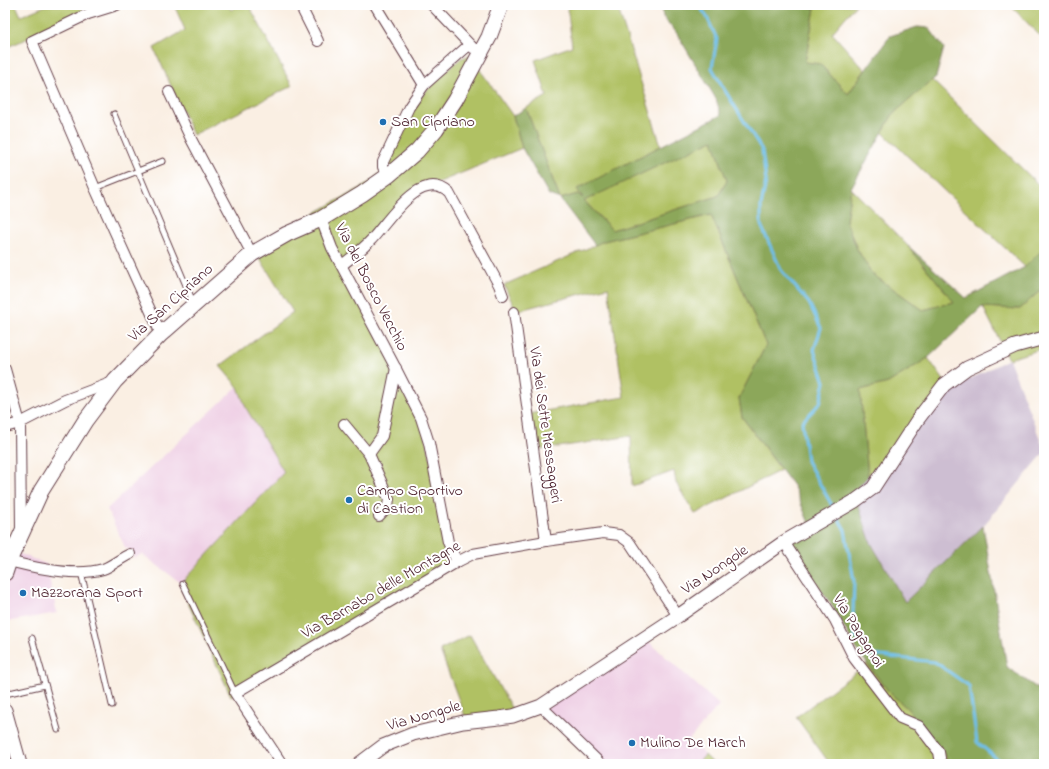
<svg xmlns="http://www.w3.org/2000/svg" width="1049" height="769" font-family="'Indie Flower',sans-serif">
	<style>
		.built { fill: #efd0e5 }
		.industrial { fill: #cdbed2 }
		.green { fill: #b0c164; stroke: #7d7048 }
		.forest { fill: #8ca75a; stroke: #6b6342; fill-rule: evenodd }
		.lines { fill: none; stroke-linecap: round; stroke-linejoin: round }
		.stream { stroke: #6fc0ea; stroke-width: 3 }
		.service-casing { stroke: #643e47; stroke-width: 7 }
		.minor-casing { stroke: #643e47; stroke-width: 12 }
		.tertiary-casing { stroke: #643e47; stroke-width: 15 }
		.secondary-casing { stroke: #643e47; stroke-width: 17 }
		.service { stroke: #fff; stroke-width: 5 }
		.minor { stroke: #fff; stroke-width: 10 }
		.tertiary { stroke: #fff; stroke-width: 13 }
		.secondary { stroke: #fff; stroke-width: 15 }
		.poi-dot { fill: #1f6fb2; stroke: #fff; stroke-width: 1.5 }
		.labels { text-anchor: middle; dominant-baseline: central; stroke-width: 4; stroke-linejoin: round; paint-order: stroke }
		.poi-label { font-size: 16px; fill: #4a1f2b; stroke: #fff; text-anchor: start }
		.street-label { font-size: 16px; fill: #4a1f2b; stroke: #fff }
	</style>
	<rect width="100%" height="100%" fill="#fff"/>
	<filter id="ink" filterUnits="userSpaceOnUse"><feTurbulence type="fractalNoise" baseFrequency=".025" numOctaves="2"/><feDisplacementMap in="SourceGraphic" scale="8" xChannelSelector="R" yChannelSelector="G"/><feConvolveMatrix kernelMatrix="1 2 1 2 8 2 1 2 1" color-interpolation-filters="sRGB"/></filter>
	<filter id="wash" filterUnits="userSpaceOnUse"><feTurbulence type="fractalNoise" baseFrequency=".012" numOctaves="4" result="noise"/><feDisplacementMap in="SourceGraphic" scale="16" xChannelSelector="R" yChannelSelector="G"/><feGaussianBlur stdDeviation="0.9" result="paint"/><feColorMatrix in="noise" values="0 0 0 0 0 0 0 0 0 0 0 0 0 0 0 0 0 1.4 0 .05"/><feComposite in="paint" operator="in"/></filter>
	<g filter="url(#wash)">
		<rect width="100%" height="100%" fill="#faefe3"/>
		<g class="built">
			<path d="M238 386 246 408 285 472 181 583 142 554 134 558 128 548 126 549 107 509Z"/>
			<path d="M10 550 46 564 57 613 5 622V574Z"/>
			<path d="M647 640 719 705 689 740 705 755 697 764H597L540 710Z"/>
		</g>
		<path class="industrial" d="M1009 359 1044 449V453L983 526 905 602 871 543 854 492 868 476 950 389Z"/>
		<g class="green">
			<path d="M5 5H16L21 16 47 5H92L31 37 5 48Z"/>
			<path d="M174 5H228L231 10 239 5H249L292 86 193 135 154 48 185 30Z"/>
			<path d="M567 5H617L661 146 578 189 584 200 713 139 727 181 718 196 612 230 578 194 560 199 526 108 547 96 535 60 572 46Z"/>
			<path d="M794 5H856L832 33 865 70 848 94 820 64 805 62 815 8Z"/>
			<path d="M1010 5H1044V40Z"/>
			<path d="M470 56 513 116 522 148 435 184 412 196 342 264 422 418 448 542 450 562 421 587 231 696 182 590 181 583 284 472 246 408 238 387 220 366 293 312 253 247 366 185 388 166 386 164 415 104 436 80 461 58Z"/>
			<path d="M932 80 1044 190V248L1025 267 882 132 893 114Z"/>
			<path d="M851 188 908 246 954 302 923 310 872 274 857 249 846 221Z"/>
			<path d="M711 215 766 345 739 398 742 417 781 470 695 514 676 483 674 471 632 486 631 436 532 451 528 414 624 397 608 287 516 311 504 285 604 241Z"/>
			<path d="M1044 287V348L1009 359 983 307 1020 309Z"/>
			<path d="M928 358 950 389 868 476 860 390 888 383Z"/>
			<path d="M470 635 516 716 466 719 440 650Z"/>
			<path d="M867 664 889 692 907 708 947 758V764H830L796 717Z"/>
			<path d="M705 755 714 764H697Z"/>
		</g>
		<path class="forest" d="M662 5H794L815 8 805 62 820 64 848 94 890 36 917 27 929 28 944 48 936 77 893 114 851 188 846 221 857 249 872 274 923 310 954 302 908 246 966 298 1025 267 1044 248V287L1020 309 982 307 928 358 888 383 860 390 868 476 854 492 871 543 905 602 983 526 1007 667 1044 693V752L1041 757 1043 764H947V758L907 708 889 692 859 653 832 606 788 542 811 528 794 487 742 417 739 398 766 345 711 215 604 241 595 245 560 199 549 195 522 148 513 116 526 108 560 199 578 194 583 198 577 189 721 115 716 99 676 32 663 17ZM713 140 727 181 718 196 612 230 584 201Z"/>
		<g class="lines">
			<g class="stream">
				<path d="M698 5 706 15 717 39 712 68 724 89 762 150 766 181 761 206V225L781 270 809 303 821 328 814 350 825 382 820 403 802 422 807 461 834 509"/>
				<path d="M837 516 845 530 854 581 853 613 855 636 872 655 935 662 969 686 977 742 1003 764"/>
			</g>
		</g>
	</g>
	<g filter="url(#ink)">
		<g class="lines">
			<g class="service-casing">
				<g id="service">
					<path d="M114 114 138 171 163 161"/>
					<path d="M95 188 138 171 193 302"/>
					<path d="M81 572 112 705"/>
					<path d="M183 584 235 693"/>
					<path d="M32 638 58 730"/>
					<path d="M5 694 45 685"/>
				</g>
			</g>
			<g class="minor-casing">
				<g id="minor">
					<path d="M117 5 88 14 32 41 95 188 161 334"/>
					<path d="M300 5 318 41"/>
					<path d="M375 5 424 85"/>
					<path d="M432 5 473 48"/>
					<path d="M169 92 191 139 252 254"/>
					<path d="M389 175 383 167V162L409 107 424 85 469 45"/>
					<path d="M321 219 332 248 393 363 421 418 429 443 448 542 457 562"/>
					<path d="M342 265C352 257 363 249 372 239 388 222 421 167 449 193L499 285 503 296"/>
					<path d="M514 312 546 541"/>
					<path d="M5 369 20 423 21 531"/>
					<path d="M344 424 369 454 382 436 396 368"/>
					<path d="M5 427 20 423 65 400 113 382"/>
					<path d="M369 454 389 499 388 506 379 516"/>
					<path d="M784 542 835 620 854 658 900 718 919 726 939 752 941 764"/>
					<path d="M9 561C35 568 77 577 103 569 112 566 121 558 130 554"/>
					<path d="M541 706 601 764"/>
					<path d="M282 764 235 693 457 562 473 554 546 541 603 533 619 535 630 543 678 616"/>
				</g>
			</g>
			<g class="tertiary-casing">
				<g id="tertiary">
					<path d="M5 710 20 764"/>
					<path d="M359 764 383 746 413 734 463 722 499 718 513 716 541 706 678 616 784 542 855 501 873 488 918 419 944 385 967 368 1015 346 1044 338"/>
				</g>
			</g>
			<g class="secondary-casing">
				<path id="secondary" d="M5 573 9 561 41 491 85 421 115 381 161 334 252 254 287 234 321 219 362 194 389 175 417 151 436 129 455 100 489 37 501 5"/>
			</g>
			<use href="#service" class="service"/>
			<use href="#minor" class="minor"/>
			<use href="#tertiary" class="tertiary"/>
			<use href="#secondary" class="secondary"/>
		</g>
	</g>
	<g class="poi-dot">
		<circle cx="383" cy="122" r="4"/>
		<circle cx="349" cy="500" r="4"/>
		<circle cx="23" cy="593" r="4"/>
		<circle cx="632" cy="743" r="4"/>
	</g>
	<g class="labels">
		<g class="poi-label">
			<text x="391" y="122">San Cipriano</text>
			<text x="357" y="491">Campo Sportivo<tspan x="357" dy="18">di Castion</tspan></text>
			<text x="31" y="593">Mazzorana Sport</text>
			<text x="640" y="743">Mulino De March</text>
		</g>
		<g class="street-label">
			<text transform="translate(371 287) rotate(63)">Via del Bosco Vecchio</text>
			<text transform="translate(171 303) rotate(-42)">Via San Cipriano</text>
			<text transform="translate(545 425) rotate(82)">Via dei Sette Messaggeri</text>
			<text transform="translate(715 570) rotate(-34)">Via Nongole</text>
			<text transform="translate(381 590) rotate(-30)">Via Barnabo delle Montagne</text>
			<text transform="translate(858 631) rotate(58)">Via Pagagnoi</text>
			<text transform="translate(424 716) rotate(-16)">Via Nongole</text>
		</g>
	</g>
	<rect width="1049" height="769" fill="none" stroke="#fff" stroke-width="20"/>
</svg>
